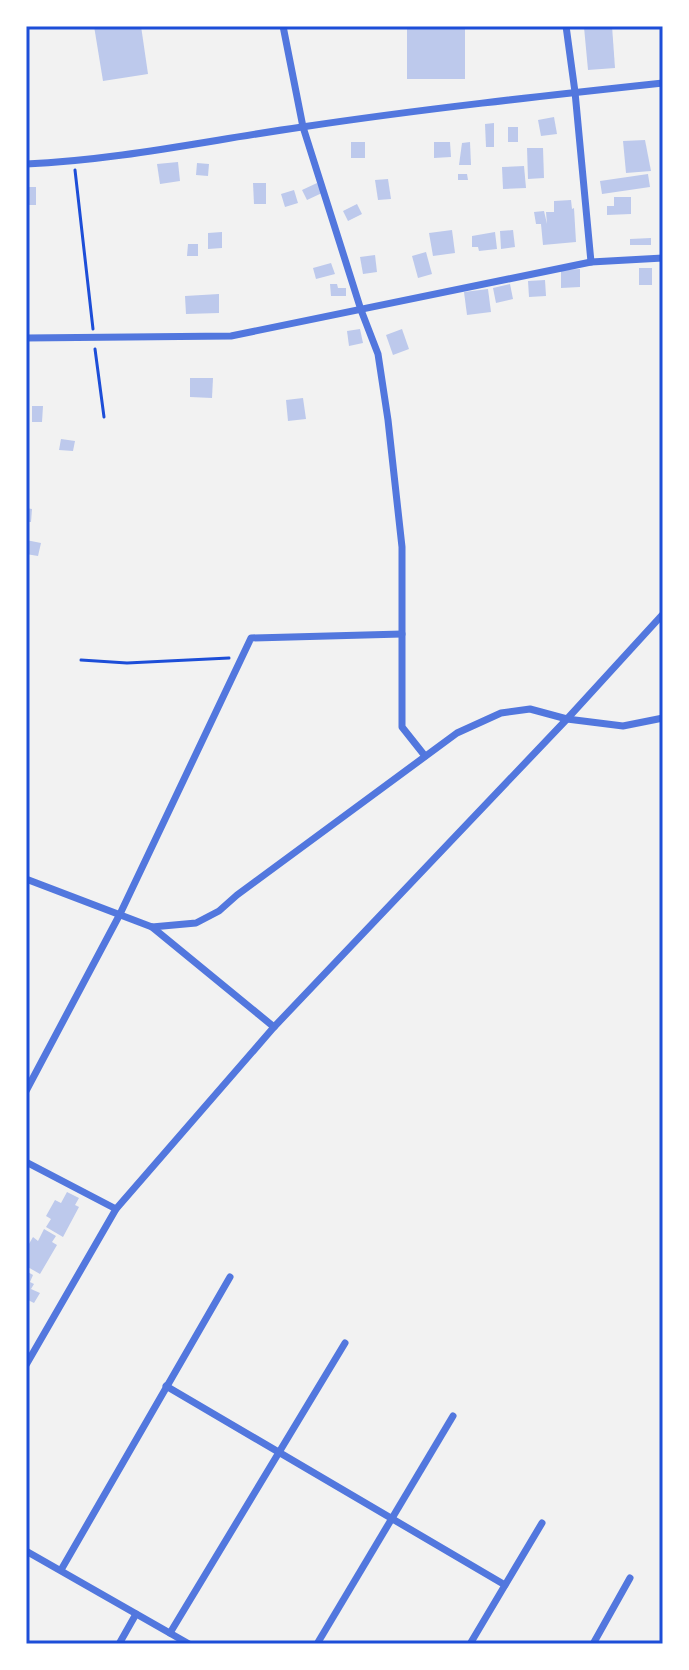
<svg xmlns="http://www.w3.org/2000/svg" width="689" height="1670" font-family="'Noto Serif',serif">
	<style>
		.building { fill: #bdc9ec }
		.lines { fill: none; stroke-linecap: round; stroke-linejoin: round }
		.path { stroke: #1d4ed8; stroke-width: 3 }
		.minor { stroke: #5277de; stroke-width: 7 }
		.neatline { fill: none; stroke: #1d4ed8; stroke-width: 3 }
	</style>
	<rect width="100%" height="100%" fill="#f2f2f2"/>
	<g class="building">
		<path d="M94 26H141L148 74 103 81Z"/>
		<rect x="407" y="26" width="58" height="53"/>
		<path d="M612 26 615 68 588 70 584 27Z"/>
		<path d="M554 117 557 134 541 136 538 120Z"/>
		<path d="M494 123V147H486L485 124Z"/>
		<rect x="508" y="127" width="10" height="15"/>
		<path d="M645 140 651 171 626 173 623 141Z"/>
		<rect x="351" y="142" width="14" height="16"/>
		<path d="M434 142H450L451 157 434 158Z"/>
		<path d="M470 142 471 165H459L462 143Z"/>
		<path d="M527 148H543L544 178 528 179Z"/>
		<path d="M178 162 180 181 160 184 157 164Z"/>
		<path d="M197 163 209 164 208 176 196 175Z"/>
		<path d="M524 166 526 188 503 189 502 167Z"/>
		<path d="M458 174H467L468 180H458Z"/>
		<path d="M648 174 650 187 602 194 600 181Z"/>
		<path d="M388 179 391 199 378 200 375 180Z"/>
		<path d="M253 183H266V204H254Z"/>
		<path d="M317 183 322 193 307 200 302 190Z"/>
		<rect x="26" y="187" width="10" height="18"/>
		<path d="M294 190 298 203 285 207 281 194Z"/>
		<path d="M614 197H631V214L607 215V206H614Z"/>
		<path d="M571 200 572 209 574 208 576 242 543 245 541 224H536L534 212 544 211 547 224 546 212H554V201Z"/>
		<path d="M357 204 362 214 348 221 343 211Z"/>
		<path d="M452 230 455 253 433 256 429 233Z"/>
		<path d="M513 230 515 247 501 249 500 231Z"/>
		<path d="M222 232V248L208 249V233Z"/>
		<path d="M495 232 497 249 479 251 478 247H472V236Z"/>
		<path d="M651 238V245H630V239Z"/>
		<path d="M188 244H198V256H187Z"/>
		<path d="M426 252 432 274 418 278 412 256Z"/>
		<path d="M375 255 377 272 363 274 360 257Z"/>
		<path d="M331 263 335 274 316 279 313 268Z"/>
		<rect x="639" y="268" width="13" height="17"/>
		<path d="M580 269V287L561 288V270Z"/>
		<path d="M545 280 546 296 529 297 528 281Z"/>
		<path d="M330 284H337L338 288H346V296H331Z"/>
		<path d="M510 284 513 299 496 303 493 288Z"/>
		<path d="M488 289 491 312 467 315 464 292Z"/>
		<path d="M219 294V313L186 314 185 296Z"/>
		<path d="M360 329 363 343 349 346 347 331Z"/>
		<path d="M402 329 409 349 393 355 386 335Z"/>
		<path d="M190 378H213L212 398 190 397Z"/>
		<path d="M303 398 306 419 288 421 286 400Z"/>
		<path d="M32 406H43L42 422H32Z"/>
		<path d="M61 439 75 441 73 451 59 450Z"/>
		<path d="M26 508 32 509 31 522H26Z"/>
		<path d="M26 540 41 543 38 556 26 554Z"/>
		<path d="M67 1192 79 1198 75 1205 79 1207 63 1237 46 1227 51 1219 46 1216 55 1200 61 1203Z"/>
		<path d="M44 1229 56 1236 52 1242 57 1245 40 1274 26 1266 28 1256 26 1249 33 1237 38 1241Z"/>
		<path d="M26 1271 33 1275 30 1282 34 1284 31 1289 40 1293 34 1303 26 1299Z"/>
	</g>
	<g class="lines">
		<g class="path">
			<path d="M75 170 93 329"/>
			<path d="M95 349 104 417"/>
			<path d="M81 660 127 663 229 658"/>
		</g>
		<g class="minor">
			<path d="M283 26 303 127 361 310 378 354 388 420 402 547V727L425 756"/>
			<path d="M566 26 575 92 591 262"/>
			<path d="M26 164C119 160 210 140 302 127 422 109 542 96 663 83"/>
			<path d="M26 338 231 336 591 262 663 258"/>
			<path d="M26 879 152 927 196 923 219 911 237 895 457 733 501 713 530 709 567 719 623 726 663 718"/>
			<path d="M152 927 274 1027"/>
			<path d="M26 1091 120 914 251 638 402 634"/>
			<path d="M26 1162 116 1209"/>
			<path d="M26 1365 116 1209 274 1027 567 719 663 614"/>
			<path d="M166 1386 505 1585"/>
			<path d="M26 1551 189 1644"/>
			<path d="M61 1570 230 1277"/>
			<path d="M170 1633 345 1343"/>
			<path d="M119 1644 136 1614"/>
			<path d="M317 1644 453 1416"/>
			<path d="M470 1644 542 1523"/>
			<path d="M593 1644 630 1578"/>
		</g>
	</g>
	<rect width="689" height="1670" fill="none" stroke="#ffffff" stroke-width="56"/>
	<rect x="28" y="28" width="633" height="1614" class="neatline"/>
</svg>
